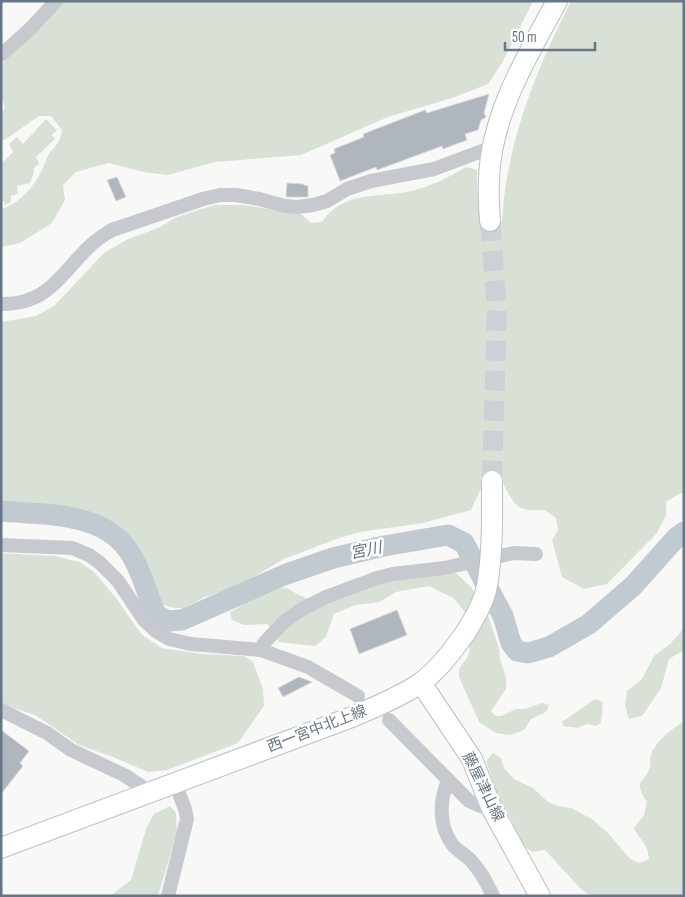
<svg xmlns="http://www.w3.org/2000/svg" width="685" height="897" font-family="'Sofia Sans Condensed','Noto Sans JP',sans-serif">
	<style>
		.green { fill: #d9e1d7 }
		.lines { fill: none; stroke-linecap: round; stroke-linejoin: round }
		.river { stroke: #c1cad0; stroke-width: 21 }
		.building { fill: #afb6bd; stroke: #dadad8 }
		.secondary-tunnel { stroke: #ccd1d5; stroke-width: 20; stroke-dasharray: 20 10; stroke-linecap: butt }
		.secondary-casing { stroke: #babfc4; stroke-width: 22 }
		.minor { stroke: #c6c9cd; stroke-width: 14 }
		.secondary { stroke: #fff; stroke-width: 20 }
		.secondary-bridge-casing { stroke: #babfc4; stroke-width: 22; stroke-linecap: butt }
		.secondary-bridge { stroke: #fff; stroke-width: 20 }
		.labels { text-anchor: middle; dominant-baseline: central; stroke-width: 5; stroke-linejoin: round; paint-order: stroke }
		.street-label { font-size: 15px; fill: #667688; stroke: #fff }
		.water-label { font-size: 16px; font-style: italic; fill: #637783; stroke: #fff }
	</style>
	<rect width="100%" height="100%" fill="#f8f8f6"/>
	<g class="green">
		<path d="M63 1H533L502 63 488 84 452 98 388 117 301 155 215 162 168 175 143 172 109 163 76 172 63 185 65 200 52 223 20 243 1 247V209C20 204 35 185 43 168 45 164 46 158 49 154 56 144 60 144 62 130L51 116H39L6 139 1 141V114L5 108 1 95V65L44 24Z"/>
		<path d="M571 1H684V493L679 494 666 502V515L657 533 607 584 584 589 562 577 552 540 558 530 556 518 545 510C513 512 515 504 500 478L485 480 471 510 423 523 360 532 339 538 284 559 238 586 205 597 184 608H174L160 604 155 599 134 545 128 537 118 530 63 510 1 508V322L36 316 54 306 104 253 128 239 158 228 177 217 214 205H243L301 214 311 223 322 222C344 191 373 198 406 192 430 187 446 179 466 167L477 170V186L481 225 502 222C503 209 504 196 506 184 516 120 542 58 571 1Z"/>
		<path d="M46 119 57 130 52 135 55 139 36 157 39 164 34 168V172L30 183 17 186 18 194 11 196V202L5 205 4 201H1V161L3 162 13 152 9 144 17 137 23 144Z"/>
		<path d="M1 553 55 556 79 562 93 571 116 598 142 635 162 648 202 654 244 656 253 662 263 689 264 706 238 743 167 770 148 772 113 757 79 745 35 715 1 704Z"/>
		<path d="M445 571 456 573 471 587 488 615 499 648 500 659 506 678V689L491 711 495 716H501L516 709H525L542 703 549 705 546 712 531 719 524 730 510 735 496 733 479 722 459 677V669L468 656 470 645 466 613 453 598 429 586 396 592 379 602 356 605 334 614 326 637 315 646 278 642V636L267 624 244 625 232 620 230 612 271 589 287 588 297 594 319 604 377 582Z"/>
		<path d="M684 628V650L669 659 661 688 642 716 629 719 625 706 627 691 642 679 654 656 670 644Z"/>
		<path d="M595 699 603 702 601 723 596 726 587 724 578 728 563 726 562 722Z"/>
		<path d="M684 722V896H591L581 889 545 850 532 852 523 845 510 817 497 802 496 791 486 761 493 753 501 758 504 768 514 779 533 788 548 802 558 806 571 808 592 819 609 834 630 859 640 863 649 859C648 844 640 840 634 828L644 815 647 802C632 778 644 786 650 767 651 764 649 759 651 755 655 742 672 728 684 722Z"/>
		<path d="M170 806 176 813 177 832 158 896H110L131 880 146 829 154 814Z"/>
	</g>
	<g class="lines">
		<path class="river" d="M1 511C46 515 109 511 133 558 143 576 148 596 156 615L168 621 182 620 284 575 333 558 384 546 448 535 464 543 503 616 511 643 517 651 528 653 549 647 589 624 633 586 676 538 684 532"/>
	</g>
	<g class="building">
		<path d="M489 94 484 113 486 117 481 120 478 130 465 134 467 140 443 149 442 146 377 170 376 167 340 181 330 155 335 153 334 149 364 137 363 134 425 110 427 113Z"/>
		<path d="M117 177 126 197 116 201 107 180Z"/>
		<path d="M287 183 303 184 304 185 308 186V197H286Z"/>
		<path d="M397 610 407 635 359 654 350 629Z"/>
		<path d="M299 677 312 682 283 697 278 688Z"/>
		<path d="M1 730 29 751 20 763 23 766 1 794Z"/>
	</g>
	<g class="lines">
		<path class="secondary-tunnel" d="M490 221 497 310 492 481"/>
		<g class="secondary-casing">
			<g id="secondary">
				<path d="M490 221C489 207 488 193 489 179 491 114 527 57 557 1"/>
				<path d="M421 683 472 759 492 809 540 896"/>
				<path d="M1 848 352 717C375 707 398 698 419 684 438 671 453 650 466 632"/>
			</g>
		</g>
		<g class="minor">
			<path d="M1 55 30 29 56 1"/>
			<path d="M1 304C10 304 20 303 28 300 54 292 71 263 90 246 97 239 104 235 112 230L203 199 220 195H236L259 199 285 206 298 207 313 205 327 201 347 189 371 181 434 169 482 151 492 152"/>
			<path d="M1 545 72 548 89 555 100 563 118 581 144 620 156 631 169 639 191 644 261 650 308 667 358 696"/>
			<path d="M261 650 264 643 285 621 304 608 326 597 377 578 393 574 444 568 514 553 536 554"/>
			<path d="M1 710 47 733 71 750 124 775 141 786 147 793"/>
			<path d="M389 720 469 801 480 806 492 809"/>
			<path d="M448 781C439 801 439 826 452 844 458 852 467 855 473 863 481 872 488 885 493 896"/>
			<path d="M168 896 187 819 185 809 175 783"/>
		</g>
		<use href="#secondary" class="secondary"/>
		<g class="secondary-bridge-casing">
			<path id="secondary-bridge" d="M466 632C475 617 484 602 487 586 493 552 492 516 492 481"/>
		</g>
		<use href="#secondary-bridge" class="secondary-bridge"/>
	</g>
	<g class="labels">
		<g class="street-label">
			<text transform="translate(317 729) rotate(-21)">西一宮中北上線</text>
			<text transform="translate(483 787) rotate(64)">藤屋津山線</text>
		</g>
		<g class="water-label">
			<text transform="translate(366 551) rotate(-11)">宮川</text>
		</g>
	</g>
	<rect width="685" height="897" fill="none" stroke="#667688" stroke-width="5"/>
	<path d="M505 42v8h90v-8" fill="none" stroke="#667688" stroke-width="2.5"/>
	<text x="512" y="42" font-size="15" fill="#667688" stroke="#ffffff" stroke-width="4" paint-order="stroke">50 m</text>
</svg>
